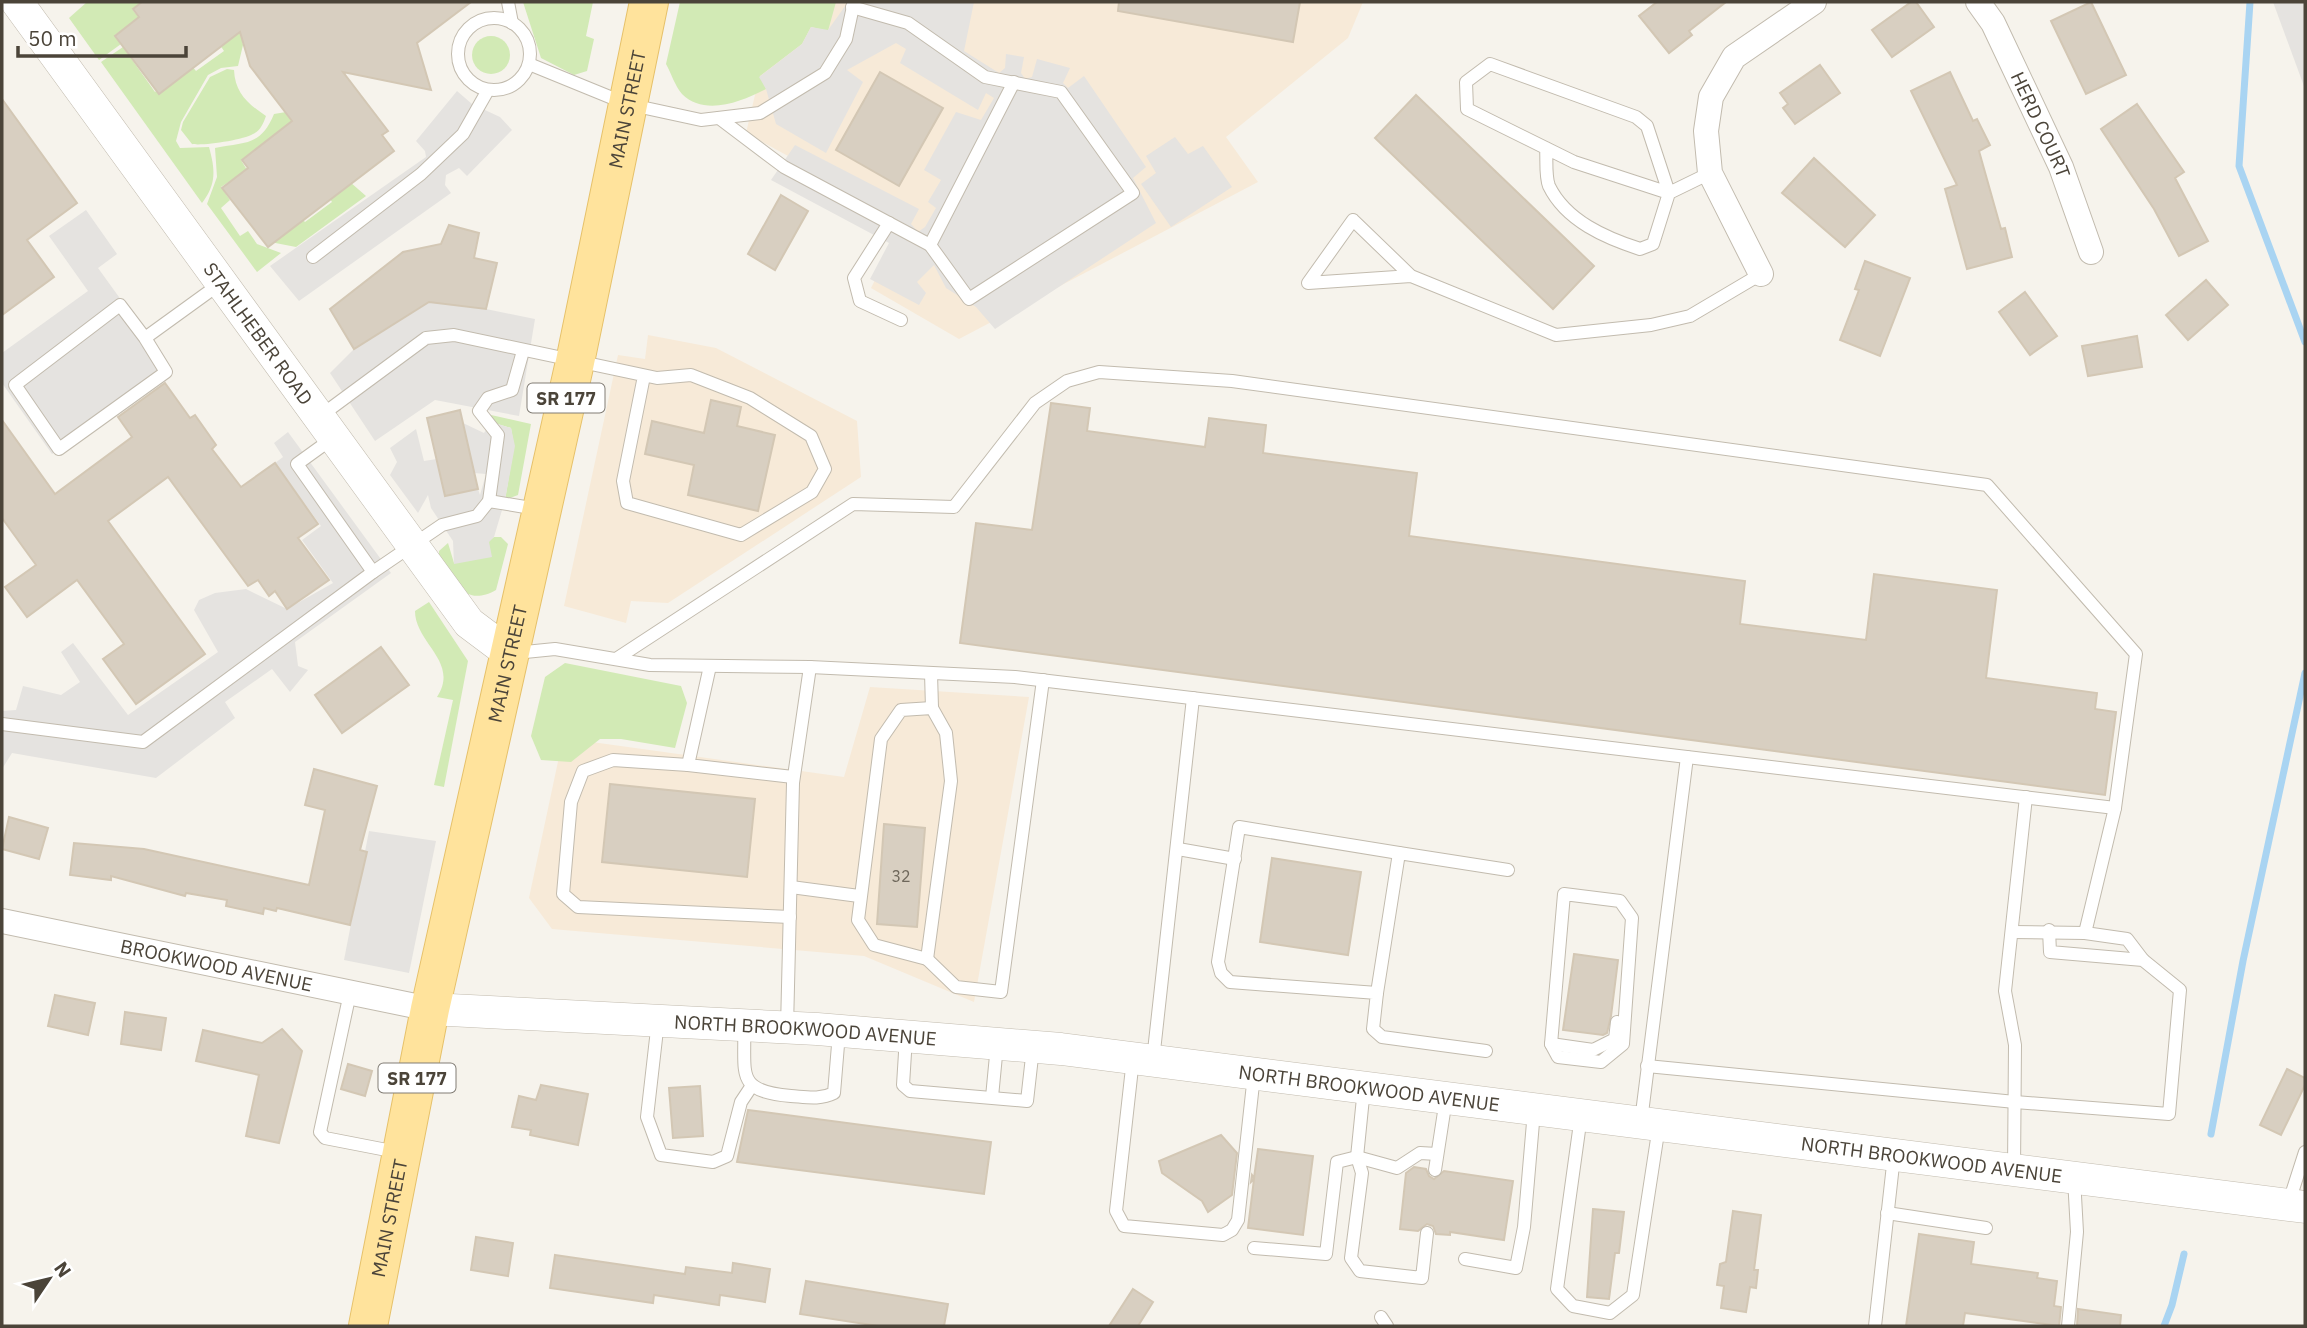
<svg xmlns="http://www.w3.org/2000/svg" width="2307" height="1328" font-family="'IBM Plex Sans',sans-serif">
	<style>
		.commercial { fill: #f7ead8 }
		.green { fill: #d2eab5 }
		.parking { fill: #e5e3e0 }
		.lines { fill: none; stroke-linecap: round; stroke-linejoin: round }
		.stream { stroke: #a9d4f2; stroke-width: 7 }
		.building { fill: #d8cfc1; stroke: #d3c7b4; stroke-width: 2 }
		.service-casing { stroke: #c2bbae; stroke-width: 14 }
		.minor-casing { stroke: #c2bbae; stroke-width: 26 }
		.tertiary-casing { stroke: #c2bbae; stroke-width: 33 }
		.primary-casing { stroke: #e6c16a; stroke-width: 40 }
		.service { stroke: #fff; stroke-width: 12 }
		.minor { stroke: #fff; stroke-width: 24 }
		.tertiary { stroke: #fff; stroke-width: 32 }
		.primary { stroke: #ffe39c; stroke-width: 38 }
		.labels { text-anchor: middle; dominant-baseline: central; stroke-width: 5; stroke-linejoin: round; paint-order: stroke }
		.number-label { font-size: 16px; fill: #6e675b }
		.shield { fill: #fff; stroke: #817c74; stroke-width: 2 }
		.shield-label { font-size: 18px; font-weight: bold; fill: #4b4439 }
		.street-label { font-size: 19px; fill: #4b4439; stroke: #fff }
	</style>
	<rect width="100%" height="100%" fill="#f6f3ec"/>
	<g class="commercial">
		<path d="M777 2H1363L1348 38 1226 137 1258 182 959 339 871 288 905 220 746 133Z"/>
		<path d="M648 335 716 348 857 421 861 477 668 603 631 601 626 623 564 606 618 355 645 359Z"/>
		<path d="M870 687 1029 697 974 1002 864 956 552 929 529 898 563 738 844 777Z"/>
	</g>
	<g class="green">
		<path d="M87 2H142L132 9 139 18 115 35 121 44 99 60 69 18Z"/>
		<path d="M523 2H593L586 36 594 39 587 71 574 75 541 58Z"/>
		<path d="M680 2H836L828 31 811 27 802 44 760 76 766 89C743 101 705 117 682 94 675 86 671 73 666 64Z"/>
		<path d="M240 30 243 45 238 66 221 68 208 75 181 122 176 141 180 148 209 147C215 169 217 184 202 203L101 62 123 47 155 92 190 64 196 71 224 51 220 45Z"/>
		<circle cx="491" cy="55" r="19"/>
		<path d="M227 69 234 70C235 93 248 104 266 116 263 124 261 130 253 134 243 140 203 146 192 144L181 130 183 122 210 77Z"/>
		<path d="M286 112 309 125 272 139 241 160 247 170 221 187 230 200 221 208 240 236 248 231 257 244 281 253 257 272 207 204 217 177 215 148C245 142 261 146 274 114Z"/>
		<path d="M350 182 366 196 296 247 265 241 300 217 305 222 332 202 329 197Z"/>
		<path d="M491 415 531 424 518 495 505 500 514 446 511 428 491 422Z"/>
		<path d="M494 537H501L508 544 496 590C464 608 456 581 439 558V551L448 543 454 563Z"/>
		<path d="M429 602 468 661 444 787 434 785 453 700 437 697C460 662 415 643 415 611Z"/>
		<path d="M565 663 681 686 687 703 675 748 621 739H600L571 762 541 760 531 736 545 677Z"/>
	</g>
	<g class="parking">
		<path d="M848 2H974L964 51 999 73 1005 68 1006 54 1024 57 1021 73 1025 79 1032 77 1037 59 1070 68 1063 83 1068 88 1084 76 1146 167 1133 178 1156 223 995 329 976 307 946 288 934 265 917 282 926 293 919 305 870 279 889 243 771 180 795 145 919 209 911 224 918 232 925 227 936 208 928 202 941 180 924 170 956 112 981 120 994 98 986 93 978 110 900 63 906 49 896 43 847 70 863 82 826 153 776 124 766 89 759 77 802 44 811 27 828 30Z"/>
		<path d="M2273 2H2305V89Z"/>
		<path d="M457 91 472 104 500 117 512 130 467 176 459 168 446 175 445 185 451 193 299 301 270 266 426 157 425 151 416 141Z"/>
		<path d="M1175 137 1188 154 1203 146 1232 187 1171 227 1141 184 1156 173 1146 156Z"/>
		<path d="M86 210 117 254 98 268 171 369 52 454 2 383V353L88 291 49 236Z"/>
		<path d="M429 302 486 309 535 319 519 416 435 400 375 441 330 373 354 349Z"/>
		<path d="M491 422 511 428 515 446 505 500 494 537 489 542 492 557 454 564 453 541 431 508 428 495 418 513 390 475 397 462 390 448 416 429 424 461 437 459 445 496 478 489 480 495 486 474 474 473 463 423 484 433Z"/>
		<path d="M288 432 391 573 295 642 298 666 308 670 290 692 272 669 225 702 235 718 156 778 12 753 2 769V711L16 710 23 686 61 695 80 682 61 652 73 643 128 715 218 652 194 610 199 600 215 593 246 589 287 609 333 583 302 540 321 526 275 463 283 457 274 443Z"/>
		<path d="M369 831 436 841 409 973 344 960Z"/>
	</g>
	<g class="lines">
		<g class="stream">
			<path d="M2250 2 2239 166 2305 342"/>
			<path d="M2211 1134 2243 961 2305 673"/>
			<path d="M2164 1326 2172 1305 2184 1254"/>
		</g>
	</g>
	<g class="building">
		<path d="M142 2H471L417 43 431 90 343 72 388 131 382 135 394 151 268 247 222 188 248 168 242 160 292 121 250 66 240 32 159 94 115 36 139 17 133 9Z"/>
		<path d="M1119 2H1300L1293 42 1118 11Z"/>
		<path d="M1657 2H1726L1689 31 1692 35 1669 53 1639 16Z"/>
		<path d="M1911 2H1916L1934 27 1892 57 1872 30Z"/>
		<path d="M2091 2 2126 75 2086 94 2051 21Z"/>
		<path d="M1820 65 1840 93 1795 124 1783 108 1788 104 1780 93Z"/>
		<path d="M880 72 943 108 899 186 836 150Z"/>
		<path d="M1950 72 1973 121 1977 119 1990 145 1979 151 2001 229 2005 228 2012 257 1967 269 1945 189 1957 185 1911 91Z"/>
		<path d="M1416 95 1594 266 1553 309 1375 138Z"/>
		<path d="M2 99 77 203 27 240 54 277 2 315Z"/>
		<path d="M2137 104 2184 172 2175 178 2208 241 2179 256 2154 209 2101 129Z"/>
		<path d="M1814 158 1875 215 1845 247 1782 193Z"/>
		<path d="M781 195 808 211 775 270 748 254Z"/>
		<path d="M449 225 479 233 474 258 497 263 486 309 429 302 354 349 330 309 403 252 441 244Z"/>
		<path d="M1865 261 1910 278 1880 356 1840 340 1859 290 1855 289Z"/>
		<path d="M2206 280 2228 305 2188 340 2166 315Z"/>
		<path d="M2025 292 2057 336 2030 355 1999 312Z"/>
		<path d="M2137 336 2142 367 2088 376 2082 346Z"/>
		<path d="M165 383 190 418 195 415 216 445 212 449 241 487 275 463 318 524 298 538 329 580 287 609 275 591 269 596 258 580 248 586 168 477 108 521 205 654 136 704 103 659 124 644 77 580 27 617 5 587 36 565 2 518V420L55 494 132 437 118 417Z"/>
		<path d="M711 400 741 407 737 426 775 435 758 511 688 495 694 465 645 454 652 421 704 433Z"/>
		<path d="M1051 403 1090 408 1087 431 1205 447 1209 418 1266 425 1263 453 1417 473 1409 536 1745 581 1740 624 1866 640 1874 574 1997 590 1986 678 2097 693 2095 709 2116 712 2105 795 960 643 976 523 1032 530Z"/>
		<path d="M460 410 478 489 445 496 427 418Z"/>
		<path d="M381 647 409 685 342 733 315 695Z"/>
		<path d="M314 769 377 786 360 850 367 852 350 925 277 908 276 911 264 908 263 914 226 906 227 900 186 893 185 896 111 876V880L70 875 74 843 144 849 309 885 325 810 305 805Z"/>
		<path d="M610 784 755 799 747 877 602 862Z"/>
		<path d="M9 817 48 828 39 859 2 849Z"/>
		<path d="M884 824 925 828 917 927 877 924Z"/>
		<path d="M1272 858 1361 872 1348 955 1260 942Z"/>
		<path d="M1574 954 1618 960 1611 1016 1607 1033 1603 1035 1563 1030Z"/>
		<path d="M55 995 95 1003 88 1035 48 1026Z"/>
		<path d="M125 1012 166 1018 161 1050 121 1044Z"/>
		<path d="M282 1029 302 1051 279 1143 246 1136 259 1075 196 1061 203 1030 262 1043Z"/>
		<path d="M348 1064 372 1071 365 1096 341 1089Z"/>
		<path d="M2287 1069 2305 1078V1085L2281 1135 2260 1125Z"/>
		<path d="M541 1085 588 1094 578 1145 530 1135 531 1130 512 1127 519 1096 536 1100Z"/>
		<path d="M700 1086 703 1136 673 1138 669 1088Z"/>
		<path d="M748 1110 991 1142 984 1194 737 1162Z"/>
		<path d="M1221 1135 1237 1153 1232 1195 1208 1212 1202 1201 1162 1173 1159 1161Z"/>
		<path d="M1258 1149 1313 1156 1303 1235 1248 1228 1254 1179 1251 1182 1252 1175 1254 1178Z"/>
		<path d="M1414 1167 1426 1169 1429 1176 1434 1179 1444 1171 1513 1181 1504 1240 1450 1232V1235L1436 1234 1433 1226 1427 1224 1418 1231 1400 1229 1406 1173Z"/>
		<path d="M1593 1209 1624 1212 1619 1253H1615L1609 1299 1587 1297Z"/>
		<path d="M1733 1211 1761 1215 1754 1270H1758L1756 1288 1750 1287 1746 1312 1721 1308 1724 1286 1717 1285 1720 1264 1726 1262Z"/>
		<path d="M1919 1234 1974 1242 1971 1264 2038 1273 2037 1278 2057 1281 2054 1306 2061 1307 2059 1326 1965 1313 1963 1326H1906Z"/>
		<path d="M476 1237 513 1243 508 1276 471 1270Z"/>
		<path d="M555 1255 685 1274 686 1267 732 1273 733 1263 770 1269 765 1302 720 1295 719 1305 654 1295 653 1303 550 1288Z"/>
		<path d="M806 1281 948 1304 944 1326H878L800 1314Z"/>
		<path d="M1133 1289 1153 1302 1138 1326H1109Z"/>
		<path d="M2078 1309 2121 1315 2120 1326H2077Z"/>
	</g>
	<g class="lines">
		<g class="service-casing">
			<g id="service">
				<path d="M508 2 512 23"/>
				<circle cx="494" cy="54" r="36"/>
				<path d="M529 64 627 104 701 120 760 113 825 73 846 39 854 2"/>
				<path d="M719 118 784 167 930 245 969 299 1133 193 1061 92 985 77 908 23 852 7"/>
				<path d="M1546 148C1547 159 1545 176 1549 186 1566 221 1606 238 1640 249L1653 244 1669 193 1647 126 1636 117 1490 64 1466 82 1467 109 1574 162 1669 193 1710 173"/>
				<path d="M889 223 854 278 860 301 901 320"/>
				<path d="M930 245 1014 82"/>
				<path d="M313 257 421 174 463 134 488 90"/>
				<path d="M1411 276 1308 283 1353 220 1411 276 1556 335 1651 325 1690 316 1761 274"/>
				<path d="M145 338 166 372 59 449 15 385 120 305 145 338 221 283"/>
				<path d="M319 417 426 338 454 335 657 378 691 375 750 398 811 436 825 469 812 492 741 535 627 503 623 481 644 376"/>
				<path d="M333 438 297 464 373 572 442 525 477 516 489 501 498 435 479 411 488 398 512 390 523 351"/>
				<path d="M489 501 537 509"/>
				<path d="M515 653 555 649 650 665 810 667 1015 677 2115 808"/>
				<path d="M616 659 853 504 954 507 1035 403 1067 381 1099 372 1232 381 1987 485 2136 654 2115 808 2085 933 2012 932"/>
				<path d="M710 666 688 765 793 777"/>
				<path d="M931 673 932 708"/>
				<path d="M932 708 946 733 951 781 927 959 874 945 858 920 881 739 901 710Z"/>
				<path d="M2 724 143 742 373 572"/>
				<path d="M688 765 613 760 583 771 571 802 563 894 578 907 790 917"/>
				<path d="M1178 849 1235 859"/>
				<path d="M1399 853 1239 827 1218 962 1221 973 1230 982 1377 993 1373 1029 1382 1037 1486 1051"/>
				<path d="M791 887 859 896"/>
				<path d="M1564 894 1620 901 1632 918 1623 1044 1601 1062 1558 1057 1551 1044Z"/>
				<path d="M2085 933 2127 939 2143 960"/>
				<path d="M927 959 956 987 1001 992 1043 680"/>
				<path d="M350 993 320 1132 325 1138 397 1152"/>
				<path d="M1377 993 1399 853 1508 870"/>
				<path d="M658 1021 647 1117 661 1155 713 1162 727 1156 741 1102 751 1087"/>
				<path d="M744 1026C746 1074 734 1091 791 1096 806 1097 820 1100 834 1093L839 1033"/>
				<path d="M787 1027 793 783 810 667"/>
				<path d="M906 1037 903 1085 910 1091 1027 1101 1033 1048"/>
				<path d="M1551 1044 1593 1050 1615 1039 1617 1022"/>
				<path d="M1133 1059 1116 1211 1124 1226 1223 1235 1232 1230 1238 1220 1254 1075"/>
				<path d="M1153 1060 1193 698"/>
				<path d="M1647 1066 2015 1102 2169 1114 2180 990 2143 960 2050 952 2049 930"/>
				<path d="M1364 1088 1357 1157 1362 1173 1351 1258 1360 1271 1422 1278 1427 1233"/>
				<path d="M992 1097 997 1045"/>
				<path d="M1581 1116 1557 1289 1573 1306 1610 1313 1633 1295 1659 1126"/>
				<path d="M1641 1121 1687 757"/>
				<path d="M2014 1169 2015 1045 2005 991 2026 797"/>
				<path d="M1435 1170 1446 1099"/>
				<path d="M2288 1205 2305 1152"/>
				<path d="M1887 1213 1986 1228"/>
				<path d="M1254 1248 1326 1254 1337 1162 1357 1157 1397 1168 1420 1153 1437 1154"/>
				<path d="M1465 1259 1516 1268 1524 1227 1534 1111"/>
				<path d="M1381 1317 1387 1326"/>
				<path d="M1875 1326 1894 1156"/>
				<path d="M2068 1326 2077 1232 2074 1178"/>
			</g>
		</g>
		<g class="minor-casing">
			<g id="minor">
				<path id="s1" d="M1978 2 1993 23 2061 167 2091 252"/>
				<path d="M1761 274 1710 173 1706 131 1711 97 1734 57 1814 2"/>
				<path id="s2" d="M2 921 430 1009"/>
			</g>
		</g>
		<g class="tertiary-casing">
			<g id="tertiary">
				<path id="s3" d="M17 2 469 623 509 653"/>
				<path id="s4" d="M430 1009 817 1029 1061 1049 2305 1207"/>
			</g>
		</g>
		<g class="primary-casing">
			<g id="primary">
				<path id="s5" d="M368 1326 430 1009 575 362 649 2"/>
			</g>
		</g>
		<use href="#service" class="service"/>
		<use href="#minor" class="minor"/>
		<use href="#tertiary" class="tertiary"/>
		<use href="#primary" class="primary"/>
	</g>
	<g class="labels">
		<g class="number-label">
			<text x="901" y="876">32</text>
		</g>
		<g class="shield">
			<rect x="527.5" y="383.5" width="77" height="29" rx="5"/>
			<rect x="378.5" y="1063.5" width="77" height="29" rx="5"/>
		</g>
		<g class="shield-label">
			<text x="566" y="398">SR 177</text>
			<text x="417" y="1078">SR 177</text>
		</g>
		<g class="street-label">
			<text stroke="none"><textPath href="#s5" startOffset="1244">MAIN STREET</textPath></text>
			<text stroke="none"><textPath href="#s1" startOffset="138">HERD COURT</textPath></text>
			<text stroke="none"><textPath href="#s3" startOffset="410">STAHLHEBER ROAD</textPath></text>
			<text stroke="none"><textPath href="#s5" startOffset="677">MAIN STREET</textPath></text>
			<text stroke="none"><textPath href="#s2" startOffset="219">BROOKWOOD AVENUE</textPath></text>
			<text stroke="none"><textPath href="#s4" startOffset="376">NORTH BROOKWOOD AVENUE</textPath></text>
			<text stroke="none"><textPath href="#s4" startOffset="943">NORTH BROOKWOOD AVENUE</textPath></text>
			<text stroke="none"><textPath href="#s4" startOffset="1510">NORTH BROOKWOOD AVENUE</textPath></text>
			<text stroke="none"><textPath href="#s5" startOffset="110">MAIN STREET</textPath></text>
		</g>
	</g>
	<rect width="2307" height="1328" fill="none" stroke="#4b4439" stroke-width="7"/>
	<g transform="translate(49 1279) rotate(55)" stroke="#ffffff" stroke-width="5" paint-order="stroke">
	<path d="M0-5L12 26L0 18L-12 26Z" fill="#4b4439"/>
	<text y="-10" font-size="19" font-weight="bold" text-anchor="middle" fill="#4b4439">N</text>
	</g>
	<path d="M18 46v10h168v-10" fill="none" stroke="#4b4439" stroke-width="3.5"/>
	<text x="28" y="46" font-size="21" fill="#4b4439" stroke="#ffffff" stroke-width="5" paint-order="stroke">50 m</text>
</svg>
